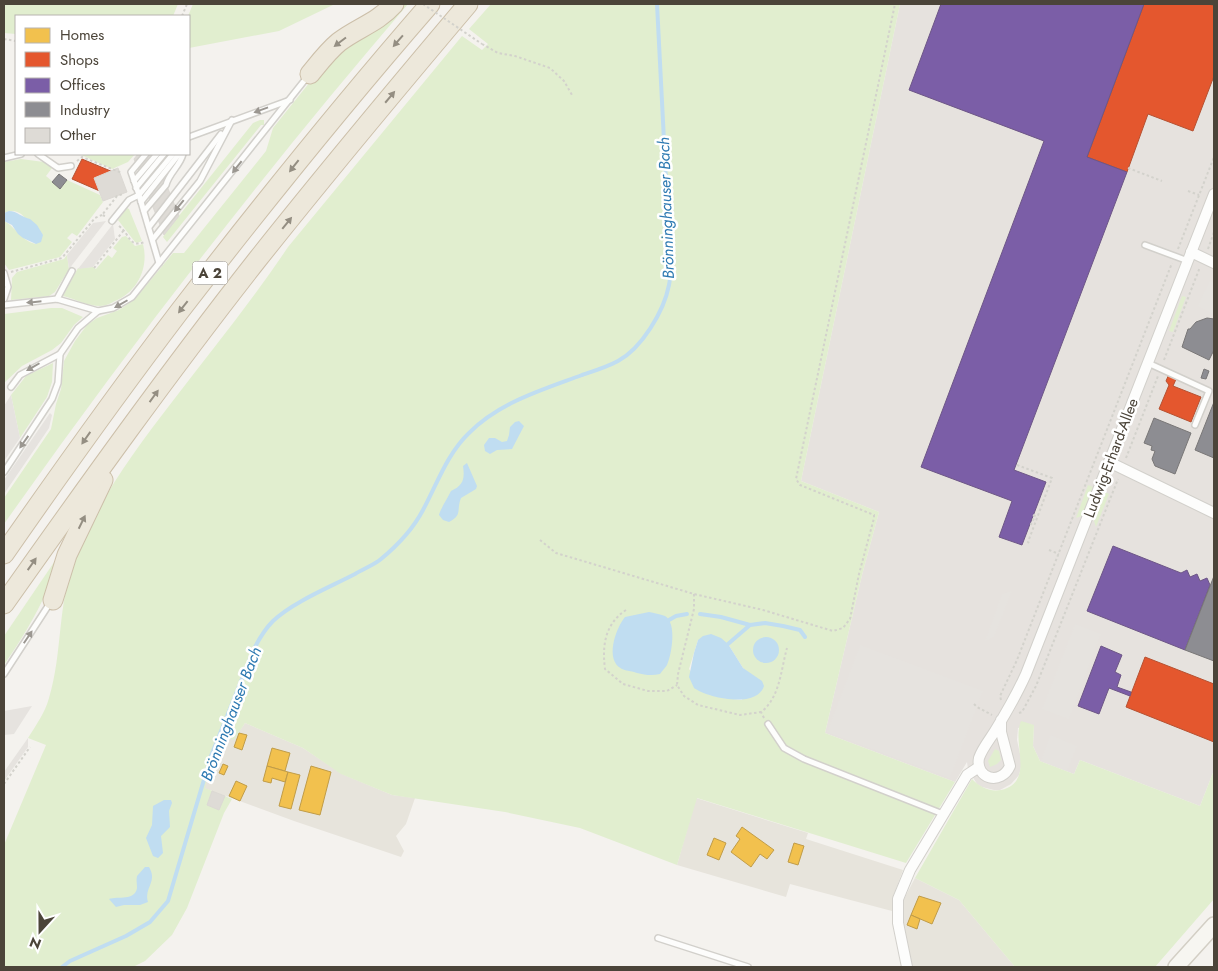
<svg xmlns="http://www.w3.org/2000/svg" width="1218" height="971" font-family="Jost,sans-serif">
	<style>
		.residential { fill: #e7e4dc }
		.industrial { fill: #e6e2de }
		.green { fill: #e1eecf; fill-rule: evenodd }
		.parking { fill: #e6e3df }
		.water { fill: #c0ddf1 }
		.homes { fill: #f2c14e; stroke: #c09c48 }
		.shops { fill: #e4572e; stroke: #b65131 }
		.offices { fill: #7b5ea7; stroke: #6d5686 }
		.industry { fill: #8d8d92; stroke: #797777 }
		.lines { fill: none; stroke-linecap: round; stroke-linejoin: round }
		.stream { stroke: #c0ddf1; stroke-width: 4 }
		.building { fill: #dedbd6; stroke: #dcd9d4 }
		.lane-casing { stroke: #d2d0cb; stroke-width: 8 }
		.street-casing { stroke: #d2d0cb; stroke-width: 12 }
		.secondary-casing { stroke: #d3cfc5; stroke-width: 18 }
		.highway-casing { stroke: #ccbfa9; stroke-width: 21 }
		.path { stroke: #d3d2cc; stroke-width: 2; stroke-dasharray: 2.5 2.5; stroke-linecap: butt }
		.lane { stroke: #fdfdfc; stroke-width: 5 }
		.street { stroke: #fdfdfc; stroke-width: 10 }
		.secondary { stroke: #f7f6f1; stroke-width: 15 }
		.highway { stroke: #ede8db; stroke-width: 19 }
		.path-bridge { stroke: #d3d2cc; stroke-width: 2; stroke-dasharray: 2.5 2.5; stroke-linecap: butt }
		.oneway { fill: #948e82 }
		.oneway2 { fill: #9b9791 }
		.labels { text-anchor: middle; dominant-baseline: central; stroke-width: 5; stroke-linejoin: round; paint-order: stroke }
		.shield { fill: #fff; stroke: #817c74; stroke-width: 1 }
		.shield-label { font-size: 14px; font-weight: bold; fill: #4b4439 }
		.street-label { font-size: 15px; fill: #4b4439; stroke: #fff }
		.water-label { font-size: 16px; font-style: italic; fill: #2e7ab2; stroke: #fff }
	</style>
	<rect width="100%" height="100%" fill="#f4f2ee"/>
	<g class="residential">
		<path d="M245 723 303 748 342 774 392 795 415 798 406 824 396 836 404 851 401 857 294 821 204 788 213 761 222 752 229 738 234 739Z"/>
		<path d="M696 798 808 833 806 839 903 870 893 897 892 911 790 884 786 897 677 865Z"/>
		<path d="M915 878 959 900 1015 967H912L902 923 904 899Z"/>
	</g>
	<path class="industrial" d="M900 4H1214V770L1200 806 1080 760 1074 774 1040 761 1033 746 1034 725 1018 728 1017 740 1022 763 1019 775 1011 784 1000 790H994L982 787 977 784 968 769 967 762 955 782 825 733 862 575 879 512 801 481Z"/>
	<g class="green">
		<path d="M4 4H178L173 16H16V34L4 33Z"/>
		<path d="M193 4H335L279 31 189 48 188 16Z"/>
		<path d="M401 4H408C265 171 131 344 4 524V498L51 429 56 404 61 389 64 361 75 341 87 325 97 318 119 310 135 299 173 253H184L266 151 273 128 322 67Z"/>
		<path d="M491 4H900L801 481 879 512 862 575 825 733 955 782 906 863 697 798 677 865 580 828 505 812 392 795 341 774 303 748 245 723 234 740 229 738C227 749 219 752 213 761 208 768 207 780 205 788L232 799 224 813 187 908 172 935 145 961 133 967H4V845L46 745 28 738C36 725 45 713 49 698 63 652 57 602 76 556 98 500 135 450 172 402 211 351 252 301 288 247L462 36 482 50 488 44 469 29ZM698 640 728 644 743 668 750 674 742 700 724 698 708 694 689 669Z"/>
		<path d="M260 120H264V125H261L167 242 163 237 166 232 253 123Z"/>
		<path d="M79 154H135L128 162 112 169Z"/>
		<path d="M21 159 44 162 52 168 46 176 60 188 67 180 100 195 103 202 77 236 72 233 67 238 72 242 60 257 9 270 4 263V221C16 227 21 241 36 244 31 229 25 204 4 213V162Z"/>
		<path d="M127 208 129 209 142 241 137 243 135 242 118 220Z"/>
		<path d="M126 236 135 246 143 244C149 267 138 292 115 301 111 303 106 306 100 306 88 306 75 299 63 296L78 268 93 267 96 269 108 255 112 258 117 251 113 248 122 237Z"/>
		<path d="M67 255 69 269 55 292 49 296 11 300 12 278 17 272 64 259Z"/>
		<path d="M1182 296 1186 297 1173 332 1169 331Z"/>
		<path d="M51 308H62L83 317 74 325 61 343 52 350 22 366 4 383V314Z"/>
		<path d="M53 363 52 382 47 397 20 438 11 395 26 376Z"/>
		<path d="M1088 485 1093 487 1082 516 1076 518Z"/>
		<path d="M1105 492 1109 494 1096 527 1094 521Z"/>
		<path d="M63 549C48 595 31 625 4 665V636Z"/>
		<path d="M1021 721 1034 725 1033 746 1040 761 1074 774 1080 760 1200 806 1214 770V899L1155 967H1015L959 900 915 878 972 779C980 787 989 792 1001 790 1036 781 1011 744 1021 721Z"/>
		<path d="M995 749 999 751 1001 760 997 764 990 767 988 761Z"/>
	</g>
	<g class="parking">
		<path d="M106 221 69 269 67 255 93 223Z"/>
		<path d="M113 224 115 239 93 267 78 269Z"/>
		<path d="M1210 281 1214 283V314L1198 306Z"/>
		<path d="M11 395 20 438 4 461V406Z"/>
		<path d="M50 413 52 415 49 428 4 494V480Z"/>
		<path d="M1012 591 994 637 985 641 1002 594Z"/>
		<path d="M1075 624 1101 634 1069 719 1042 709Z"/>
		<path d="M860 645 983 691 950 778 827 732Z"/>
		<path d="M32 706 14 734 4 735V711Z"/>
		<path d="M1050 735 1077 746 1067 771 1041 761Z"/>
		<path d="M28 738V747L4 781V772Z"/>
	</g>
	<g class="water">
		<path d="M9 211C17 211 23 218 30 219L37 225 43 235 41 242 36 244 23 238 18 234 12 225 4 221V213Z"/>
		<path d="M519 421 524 426 512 449 497 450 490 454 485 451 484 445 489 438H495L502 442 507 441 509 435 510 427 515 422Z"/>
		<path d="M467 463 477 486 476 489 461 498C456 510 463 515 449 522L443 520 439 515C440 510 448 497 451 491 463 486 465 479 463 466Z"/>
		<path d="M649 612C654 613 660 614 665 616 677 623 672 654 667 665 665 668 662 671 660 674 652 676 645 675 637 673 632 671 626 671 622 669 604 660 616 628 625 617Z"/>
		<path d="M711 634 721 638 728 644 743 668 762 681 764 686C757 709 708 698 694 688L689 677 694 653 698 640 703 636Z"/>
		<circle cx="766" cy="650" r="13"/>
		<path d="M164 800H171L172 803 169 811 170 827 161 836 163 853 158 858 153 856 146 838 152 825 153 806Z"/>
		<path d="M145 867H149C158 882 144 887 148 902L140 905H124L116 907 109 899C118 896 135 901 137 888 137 883 136 880 137 876Z"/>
	</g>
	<g class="homes">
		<path d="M239 733 247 735 242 750 234 747Z"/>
		<path d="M272 748 290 753 285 771 267 766Z"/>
		<path d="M223 764 228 766 224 775 219 773Z"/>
		<path d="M267 766 288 772 285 782 272 778 271 783 263 781Z"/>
		<path d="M311 766 331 772 320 815 299 810Z"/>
		<path d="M288 772 300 775 291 809 279 806Z"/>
		<path d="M236 781 247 786 240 801 229 796Z"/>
		<path d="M742 827 774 850 767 859 760 854 751 867 731 852 740 839 736 836Z"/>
		<path d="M714 838 726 843 719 860 707 855Z"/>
		<path d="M794 843 804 846 798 865 788 862Z"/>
		<path d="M919 896 941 903 932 924 911 915Z"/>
		<path d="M911 915 920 919 917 929 907 925Z"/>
	</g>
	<g class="shops">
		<path d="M1144 4H1209L1214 6V76L1193 131 1148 114 1127 172 1087 157Z"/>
		<path d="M82 159 113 172 116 171 124 191 105 198 102 192 72 179Z"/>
		<path d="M1169 374 1177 377 1173 386 1201 397 1191 422 1159 409 1169 385 1166 381Z"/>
		<path d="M1145 657 1214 684V742L1126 707Z"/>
	</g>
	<g class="offices">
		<path d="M941 4H1144L1087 157 1127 172 1014 470 1046 482 1022 545 999 537 1012 501 921 467 1044 141 909 90Z"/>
		<path d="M1113 546 1181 573 1187 570 1190 577 1197 574 1200 581 1207 578 1210 585 1185 650 1087 611Z"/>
		<path d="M1101 646 1122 655 1115 672 1121 675 1117 687 1131 692 1130 696 1109 688 1099 714 1078 706Z"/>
	</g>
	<g class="industry">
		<path d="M59 174 67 180 60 189 52 182Z"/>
		<path d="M1207 318 1214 319V350L1209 360 1182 347 1188 329H1190L1196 322Z"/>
		<path d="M1204 369 1209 371 1206 379 1201 378Z"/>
		<path d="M1214 402V458L1195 450Z"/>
		<path d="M1154 418 1191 433 1175 474 1155 466 1152 459 1155 451 1151 450 1152 446 1144 443Z"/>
		<path d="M1214 576V661L1185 650Z"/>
	</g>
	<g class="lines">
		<g class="stream">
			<path d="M700 614 721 617 750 625 765 623 783 626 800 630 805 637"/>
			<path d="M669 620 676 616 687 614"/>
			<path d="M728 644 750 625"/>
			<path d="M62 967 70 961 126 936 150 922 168 901 211 756 254 649C259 639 265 629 273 621 293 602 330 587 355 574 363 569 374 565 381 559 398 545 413 529 423 510 437 484 447 454 469 433 500 402 542 390 582 375 594 371 607 367 618 361 642 348 664 311 669 285 671 276 670 267 670 258L657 4"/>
		</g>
	</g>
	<g class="building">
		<path d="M138 154H154L179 216 164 235 134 159Z"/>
		<path d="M118 168 127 192 103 201 94 178Z"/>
		<path d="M212 791 225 796 219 810 207 805Z"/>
	</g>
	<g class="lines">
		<g class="lane-casing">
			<g id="lane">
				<path d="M189 137 290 100"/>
				<path d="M38 154 58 168 71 166"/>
				<path d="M146 154 131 172 139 195 159 263"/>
				<path d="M4 158 21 154"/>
				<path d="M134 181 157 154"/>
				<path d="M136 188 164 154"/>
				<path d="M141 202 179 154"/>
				<path d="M144 211 166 185C169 173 180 166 183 154"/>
				<path d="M112 221 129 200 139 195 173 154"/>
				<path d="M149 227 221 134"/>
				<path d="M153 239 200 181 232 120"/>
				<path d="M1145 245 1188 261"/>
				<path d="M4 273 8 287 4 299"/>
				<path d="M57 299 72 271"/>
				<path d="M4 305 57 299 98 311"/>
				<path d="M1148 363 1209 391 1195 425"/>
				<path d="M11 387 20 375 60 354"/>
				<path d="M4 472 52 399 58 383 60 354 78 328 98 311 113 308 132 297 308 76"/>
				<path d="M4 674 50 603"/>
				<path d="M768 724 784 748 804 759 943 814"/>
				<path d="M658 938 748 967"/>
			</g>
		</g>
		<g class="street-casing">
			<g id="street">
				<path d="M1191 252 1214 263"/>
				<path d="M1109 462 1214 513"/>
				<path d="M1001 720V732L1010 766C1001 786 975 779 979 758 982 749 990 739 995 731 1006 713 1017 694 1026 674L1214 194"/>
				<path d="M907 967 898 923V899L910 870 967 775 979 767"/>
			</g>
		</g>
		<g class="secondary-casing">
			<path id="secondary" d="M1176 967 1214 925"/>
		</g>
		<g class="highway-casing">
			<g id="highway">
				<path d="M310 74C319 63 328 51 339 42 359 27 377 23 394 4"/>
				<path d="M4 554C61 472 119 391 179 312 260 207 343 104 430 4"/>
				<path d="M53 600 67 555 103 480"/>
				<path d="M4 604C86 488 169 372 257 260 326 173 397 88 468 4"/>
			</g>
		</g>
		<g class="path">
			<path d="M182 16 187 4"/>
			<path d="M4 39 16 41"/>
			<path d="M482 44 498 53 515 56 550 68 564 81 572 95"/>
			<path d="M77 161 82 157 122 173"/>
			<path d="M1128 168 1162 181"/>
			<path d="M1188 191 1199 195"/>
			<path d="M105 216 102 215 117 196 123 194"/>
			<path d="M119 226C131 235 128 248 145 242"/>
			<path d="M1178 249 1214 157"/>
			<path d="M1208 249 1214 232"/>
			<path d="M94 268 124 230"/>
			<path d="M11 272 62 258 95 218 102 215"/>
			<path d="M1164 360 1200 267"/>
			<path d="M1126 458 1158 376"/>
			<path d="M1017 465 1052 478 1028 542 1029 543"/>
			<path d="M1033 515 1035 516 1031 524 1034 525"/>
			<path d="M540 540 556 553 694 594 763 610 833 631 843 628 850 619 859 574 874 518V515L800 485 796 479 895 4"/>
			<path d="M1049 550 1059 554"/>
			<path d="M694 594V609L678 674 677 685 684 696 698 705 740 715 761 712"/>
			<path d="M626 610C605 624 602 645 605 669L623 684 648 691H667L677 685"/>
			<path d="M1001 700 1000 696 1017 660 1172 263"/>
			<path d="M974 704 977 707 992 715"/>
			<path d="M1019 713 1022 712 1036 686 1118 479"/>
			<path d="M764 718 761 712C780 698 781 669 787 648"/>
			<path d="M4 784 30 747"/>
		</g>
		<use href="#lane" class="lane"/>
		<use href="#street" class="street"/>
		<use href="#secondary" class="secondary"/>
		<use href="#highway" class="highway"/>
		<path class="path-bridge" d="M423 4 482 44"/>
	</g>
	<defs><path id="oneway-solid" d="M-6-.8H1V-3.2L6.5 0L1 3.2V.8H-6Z" transform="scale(1.25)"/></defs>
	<g class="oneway">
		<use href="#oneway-solid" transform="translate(398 41) rotate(131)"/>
		<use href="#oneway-solid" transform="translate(340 42) rotate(143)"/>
		<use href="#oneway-solid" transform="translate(390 97) rotate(-50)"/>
		<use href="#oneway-solid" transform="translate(294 166) rotate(128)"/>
		<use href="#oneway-solid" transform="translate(287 223) rotate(-51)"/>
		<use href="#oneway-solid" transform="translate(183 307) rotate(128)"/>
		<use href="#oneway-solid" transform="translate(154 396) rotate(-54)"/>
		<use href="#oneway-solid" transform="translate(86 438) rotate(125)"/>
		<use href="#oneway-solid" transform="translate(82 522) rotate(-64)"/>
		<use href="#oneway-solid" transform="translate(32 564) rotate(-55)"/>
	</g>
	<g class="oneway2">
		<use href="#oneway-solid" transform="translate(261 110) rotate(160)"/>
		<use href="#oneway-solid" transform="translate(237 167) rotate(128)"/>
		<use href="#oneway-solid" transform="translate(179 206) rotate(129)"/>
		<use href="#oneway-solid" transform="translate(34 302) rotate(174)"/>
		<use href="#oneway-solid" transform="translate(121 304) rotate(150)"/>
		<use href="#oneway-solid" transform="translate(33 367) rotate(150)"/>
		<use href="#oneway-solid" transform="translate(24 442) rotate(125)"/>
		<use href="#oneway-solid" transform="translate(28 637) rotate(-56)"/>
	</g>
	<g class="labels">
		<rect class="shield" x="192.5" y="261.5" width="35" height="23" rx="4"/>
		<g class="shield-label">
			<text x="210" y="273">A 2</text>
		</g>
		<g class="street-label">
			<text transform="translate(1111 458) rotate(-69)">Ludwig-Erhard-Allee</text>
		</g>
		<g class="water-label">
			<text transform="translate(666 208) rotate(-92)">Brönninghauser Bach</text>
			<text transform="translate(231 714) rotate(-69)">Brönninghauser Bach</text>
		</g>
	</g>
	<rect width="1218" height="971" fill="none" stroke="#4b4439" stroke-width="10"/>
	<rect x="15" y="15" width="175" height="140" fill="#ffffff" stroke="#b7b4b0"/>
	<rect x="25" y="28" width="25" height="15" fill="#f2c14e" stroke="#b7b4b0"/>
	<text x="60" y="40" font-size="15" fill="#4b4439">Homes</text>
	<rect x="25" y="52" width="25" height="15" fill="#e4572e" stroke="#b7b4b0"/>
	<text x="60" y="65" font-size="15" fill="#4b4439">Shops</text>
	<rect x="25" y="78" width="25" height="15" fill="#7b5ea7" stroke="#b7b4b0"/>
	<text x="60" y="90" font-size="15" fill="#4b4439">Offices</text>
	<rect x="25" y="102" width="25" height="15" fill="#8d8d92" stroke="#b7b4b0"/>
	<text x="60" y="115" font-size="15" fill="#4b4439">Industry</text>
	<rect x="25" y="128" width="25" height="15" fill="#dedbd6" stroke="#b7b4b0"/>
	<text x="60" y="140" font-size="15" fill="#4b4439">Other</text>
	<g transform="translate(40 931) rotate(201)" stroke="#ffffff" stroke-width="4" paint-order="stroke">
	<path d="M0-4L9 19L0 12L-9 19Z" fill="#4b4439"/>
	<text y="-8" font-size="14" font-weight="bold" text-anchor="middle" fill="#4b4439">N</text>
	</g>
</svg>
